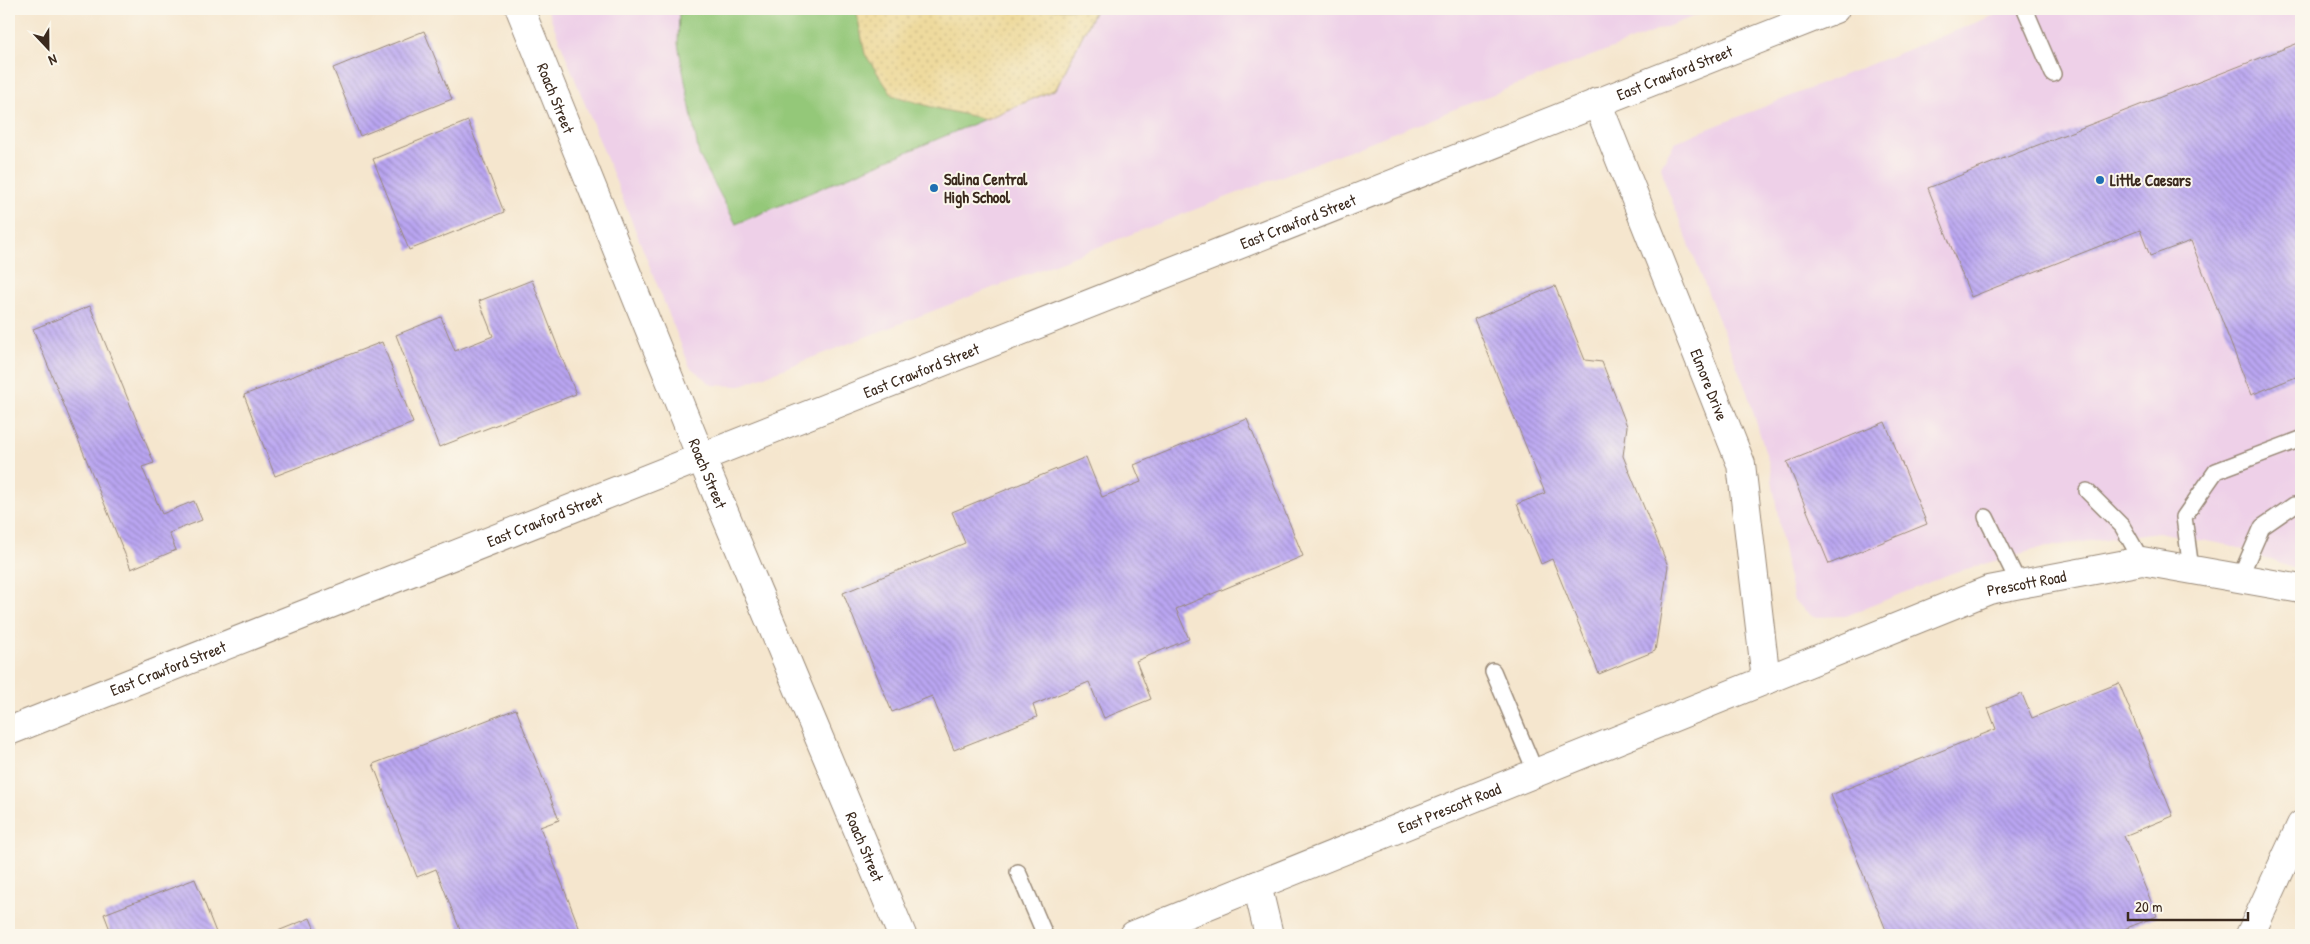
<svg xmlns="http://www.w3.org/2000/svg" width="2310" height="944" font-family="'Patrick Hand',sans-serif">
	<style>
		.built { fill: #eed0e8 }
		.grass { fill: #94c879; stroke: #68794c }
		.sand { fill: url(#sand-dots); stroke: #94825e }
		.building { fill: url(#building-back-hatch) }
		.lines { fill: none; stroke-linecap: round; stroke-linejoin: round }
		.service-casing { stroke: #988876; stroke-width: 18 }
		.minor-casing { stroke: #988876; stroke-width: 30 }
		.secondary-casing { stroke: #988876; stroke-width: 30 }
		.service { stroke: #fff; stroke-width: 15 }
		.minor { stroke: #fff; stroke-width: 28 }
		.secondary { stroke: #fff; stroke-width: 28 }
		.poi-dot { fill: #1f6fb2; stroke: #fbf7ec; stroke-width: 2 }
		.labels { text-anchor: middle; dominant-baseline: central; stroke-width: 4; stroke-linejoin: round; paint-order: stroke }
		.street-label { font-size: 16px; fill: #3b2a1e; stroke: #fbf7ec }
		.poi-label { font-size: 16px; font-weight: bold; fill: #3b2a1e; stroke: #fbf7ec; text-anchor: start }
	</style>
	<defs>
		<pattern id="sand-dots" width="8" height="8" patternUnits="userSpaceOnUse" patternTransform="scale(1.25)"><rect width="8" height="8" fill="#eeda9e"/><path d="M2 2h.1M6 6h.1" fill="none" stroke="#cdbb88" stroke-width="1.8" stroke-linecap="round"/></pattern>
		<pattern id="building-back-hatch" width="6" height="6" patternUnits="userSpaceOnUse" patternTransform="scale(1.25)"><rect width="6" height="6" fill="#baa6f2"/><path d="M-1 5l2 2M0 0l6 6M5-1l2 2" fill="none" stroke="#9887c3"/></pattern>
	</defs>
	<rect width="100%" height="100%" fill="#fbf7ec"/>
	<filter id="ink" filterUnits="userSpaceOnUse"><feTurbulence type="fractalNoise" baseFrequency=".02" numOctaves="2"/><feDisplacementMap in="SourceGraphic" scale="10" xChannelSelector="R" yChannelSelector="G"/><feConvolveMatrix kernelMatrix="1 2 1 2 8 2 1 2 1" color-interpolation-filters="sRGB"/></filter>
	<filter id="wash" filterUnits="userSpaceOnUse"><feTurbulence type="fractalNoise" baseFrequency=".0096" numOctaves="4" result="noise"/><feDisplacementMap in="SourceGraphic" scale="20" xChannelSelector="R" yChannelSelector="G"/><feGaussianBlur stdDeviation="1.12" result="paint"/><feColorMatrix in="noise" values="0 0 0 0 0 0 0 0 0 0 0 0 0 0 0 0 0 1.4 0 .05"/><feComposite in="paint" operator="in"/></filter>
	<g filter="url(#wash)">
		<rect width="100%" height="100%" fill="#f5e6ce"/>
		<g class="built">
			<path d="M547 9H1713L739 386 712 385 690 367Z"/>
			<path d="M2010 9H2301V571L2233 546 2158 532 2044 547 1952 573 1846 616 1813 617 1794 601 1786 565 1770 467 1747 392 1665 183 1661 166 1675 142Z"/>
		</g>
		<path class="grass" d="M679 9H1093L1094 12 1056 89 736 224 699 155 678 44Z"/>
		<path class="sand" d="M856 9H1093L1094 12 1056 89 986 119 935 108 892 95 865 54Z"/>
		<g id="blocks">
			<g class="building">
				<path d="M424 31 452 99 360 136 333 68Z"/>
				<path d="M2301 42V375L2251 395 2191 241 2150 256 2140 230 1971 297 1928 188Z"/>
				<path d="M468 121 504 212 409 250 373 159Z"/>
				<path d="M532 280 576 394 439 447 396 335 441 317 455 351 493 336 479 301Z"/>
				<path d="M1555 286 1585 360 1602 362 1627 426 1623 456 1668 566 1655 651 1599 674 1552 559 1541 564 1517 504 1545 493 1474 319Z"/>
				<path d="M90 306 154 463 142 467 162 514 194 501 202 520 169 533 176 550 131 569 33 329Z"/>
				<path d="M382 342 413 423 275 476 244 395Z"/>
				<path d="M1247 419 1303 556 1176 609 1189 639 1136 661 1151 699 1104 718 1089 682 1033 705 1037 717 954 750 932 696 892 712 843 593 965 543 952 512 1086 457 1102 497 1141 482 1134 465Z"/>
				<path d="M1885 422 1927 524 1829 564 1787 462Z"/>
				<path d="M2119 683 2173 816 2124 836 2157 916 2109 935H1888L1831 795 1996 729 1988 708 2022 694 2032 718Z"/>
				<path d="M516 709 559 820 540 827 582 935H462L436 869 417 877 373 764Z"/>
				<path d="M195 879 217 935H112L104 914Z"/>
				<path d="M310 918 317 935H268Z"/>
			</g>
		</g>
	</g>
	<g filter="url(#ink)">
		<use href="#blocks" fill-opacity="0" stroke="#988876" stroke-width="1"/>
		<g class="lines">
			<g class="service-casing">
				<g id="service">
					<path d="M2025 9 2053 74"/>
					<path d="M2087 491 2122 526 2142 561"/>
					<path d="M1986 517 2019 584"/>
					<path d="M2191 569 2184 517 2216 471 2301 439"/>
					<path d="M2240 577 2262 527 2294 505"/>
					<path d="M1493 671 1536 773"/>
					<path d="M1018 872 1045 935"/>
				</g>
			</g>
			<g class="minor-casing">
				<g id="minor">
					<path id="s1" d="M520 9 701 457 902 935"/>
					<path id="s2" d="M1597 102 1741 464 1766 680"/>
					<path d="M1257 885 1269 935"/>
					<path id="s3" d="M1134 935 1989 590 2142 561 2301 589"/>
					<path d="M2250 935 2301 825"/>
				</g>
			</g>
			<g class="secondary-casing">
				<g id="secondary">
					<path id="s4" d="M9 731 1835 9"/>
				</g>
			</g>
			<use href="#service" class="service"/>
			<use href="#minor" class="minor"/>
			<use href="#secondary" class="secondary"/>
		</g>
	</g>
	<g class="poi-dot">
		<circle cx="2100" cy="180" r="5"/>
		<circle cx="934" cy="188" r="5"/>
	</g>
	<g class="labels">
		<g class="street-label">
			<text stroke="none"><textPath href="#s4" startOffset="1791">East Crawford Street</textPath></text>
			<text stroke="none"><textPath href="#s1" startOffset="96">Roach Street</textPath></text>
			<text stroke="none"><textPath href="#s4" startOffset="1386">East Crawford Street</textPath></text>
			<text stroke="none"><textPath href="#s4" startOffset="981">East Crawford Street</textPath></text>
			<text stroke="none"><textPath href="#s2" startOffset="304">Elmore Drive</textPath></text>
			<text stroke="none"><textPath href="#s1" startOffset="501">Roach Street</textPath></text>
			<text stroke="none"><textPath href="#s4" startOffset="576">East Crawford Street</textPath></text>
			<text stroke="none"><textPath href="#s3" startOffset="960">Prescott Road</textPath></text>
			<text stroke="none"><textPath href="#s4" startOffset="171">East Crawford Street</textPath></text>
			<text stroke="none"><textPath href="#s3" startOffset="340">East Prescott Road</textPath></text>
			<text stroke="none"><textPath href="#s1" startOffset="906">Roach Street</textPath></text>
		</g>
		<g class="poi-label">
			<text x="944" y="179">Salina Central<tspan x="944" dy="18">High School</tspan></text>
			<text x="2110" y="180">Little Caesars</text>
		</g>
	</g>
	<rect width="2310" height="944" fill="none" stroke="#fbf7ec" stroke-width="30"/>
	<g transform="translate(48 48) rotate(158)" stroke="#fbf7ec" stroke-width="4" paint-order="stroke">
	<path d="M0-4L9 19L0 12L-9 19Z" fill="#3b2a1e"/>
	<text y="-8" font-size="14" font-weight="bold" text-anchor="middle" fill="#3b2a1e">N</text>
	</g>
	<path d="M2128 912v8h120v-8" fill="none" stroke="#3b2a1e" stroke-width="2.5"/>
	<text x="2135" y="912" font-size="15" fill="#3b2a1e" stroke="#fbf7ec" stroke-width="4" paint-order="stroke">20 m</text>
</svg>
